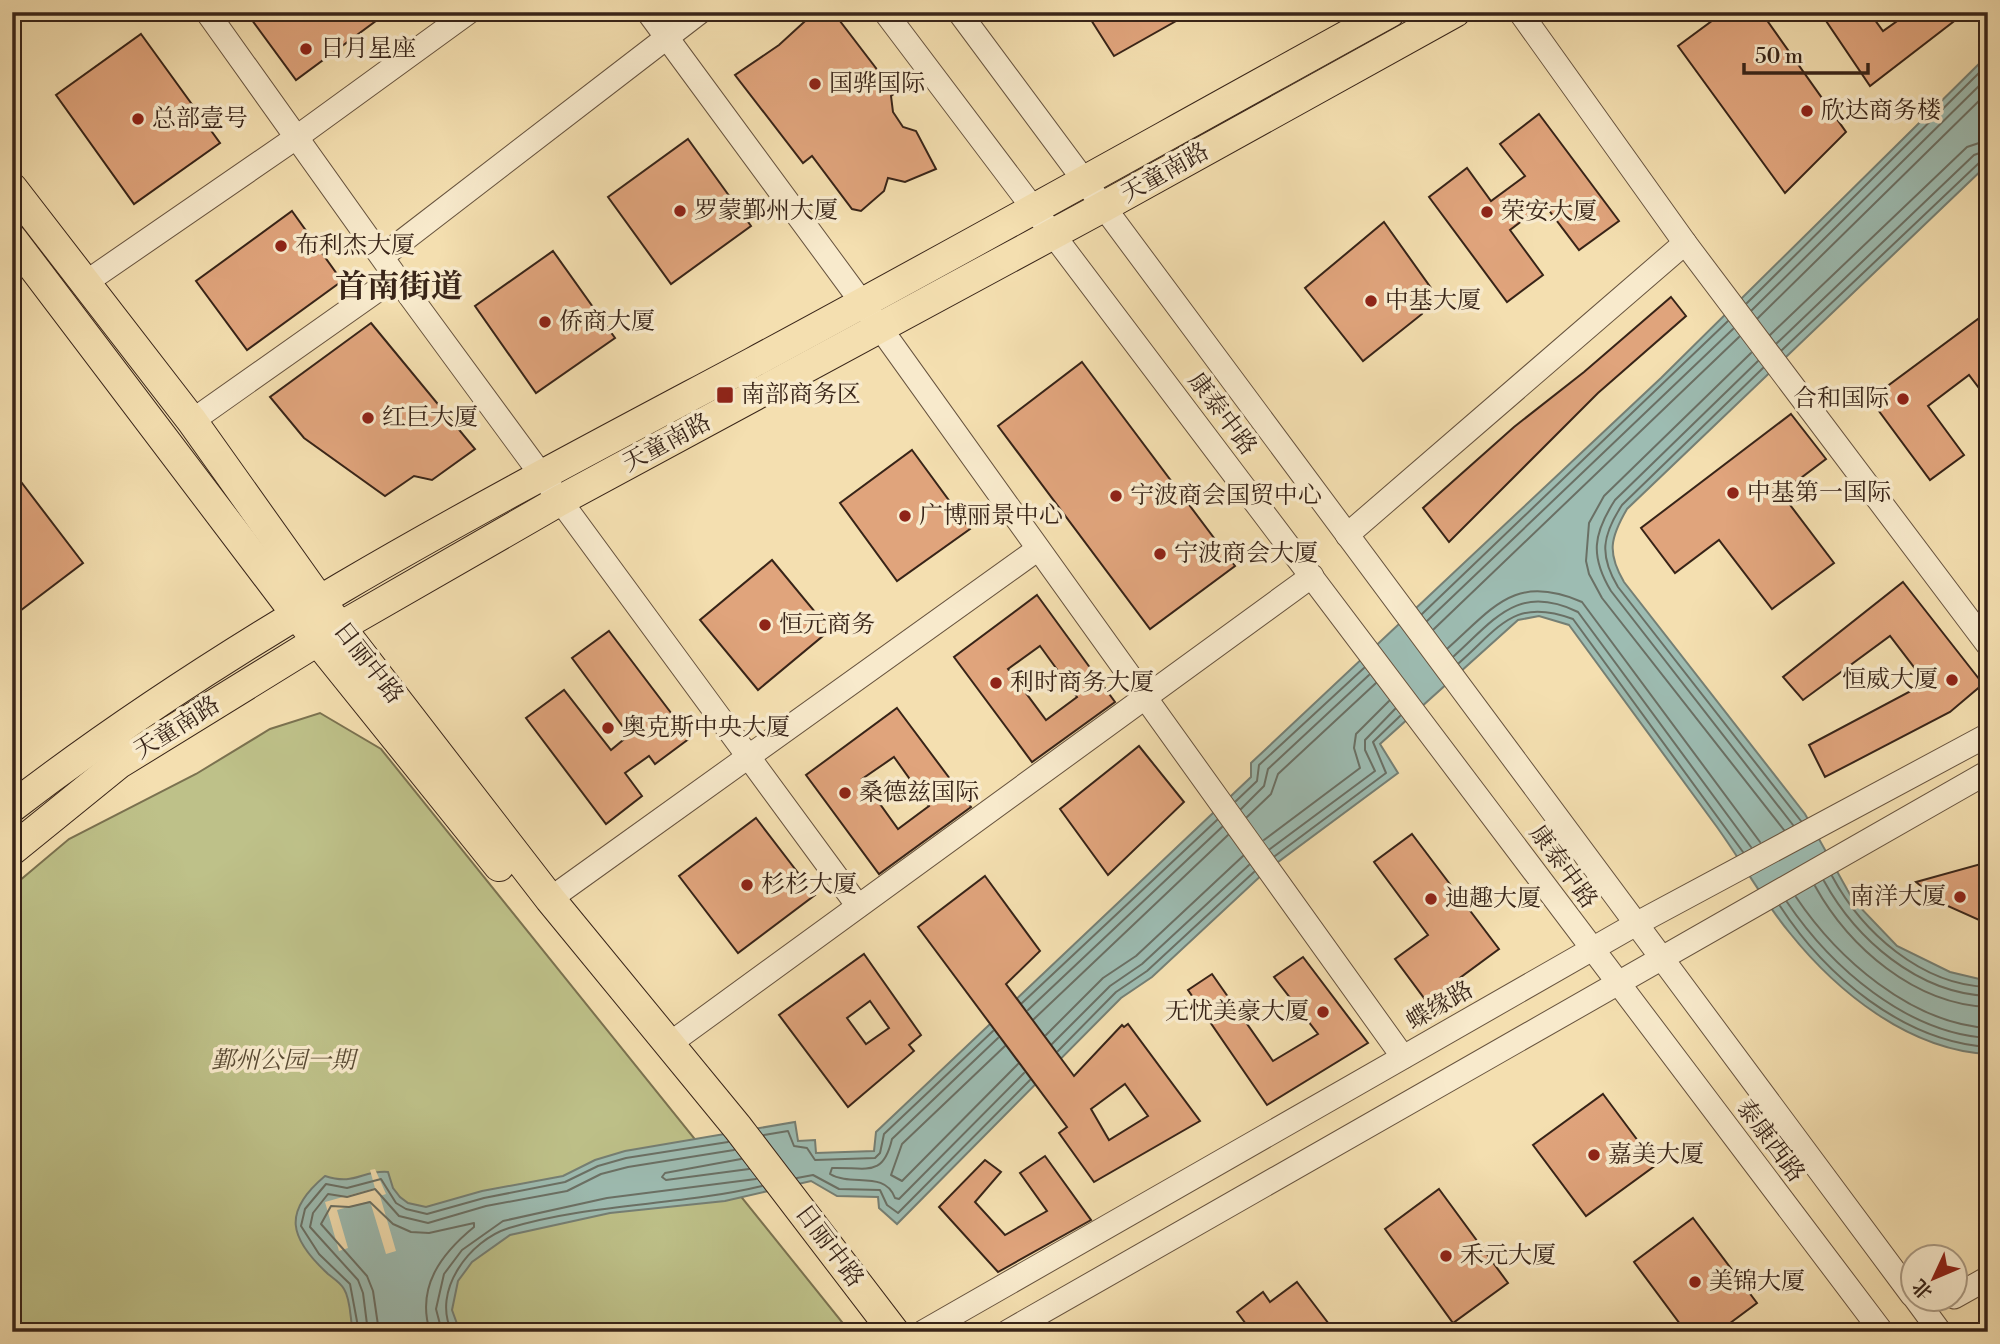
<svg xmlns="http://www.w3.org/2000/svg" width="2000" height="1344" font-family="'Libre Bodoni','Noto Serif SC',serif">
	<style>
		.green { fill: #bec189; stroke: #7b7250; stroke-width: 2 }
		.water { fill: #9dbcb2; stroke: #757f74; stroke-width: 2 }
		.pier { fill: #f4dfb0 }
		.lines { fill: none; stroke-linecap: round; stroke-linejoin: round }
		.shore { stroke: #6a7065; stroke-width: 2 }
		.building { fill: #e0a47c; stroke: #382418; stroke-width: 2; fill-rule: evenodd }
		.minor-casing { stroke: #67533e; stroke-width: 25 }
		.major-casing { stroke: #382418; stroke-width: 32 }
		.minor { stroke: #f8eacc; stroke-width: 23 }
		.major { stroke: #f4dfb0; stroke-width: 30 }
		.poi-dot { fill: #8f2418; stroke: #f8eacc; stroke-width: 2.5 }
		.labels { text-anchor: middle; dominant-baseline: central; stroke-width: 7; stroke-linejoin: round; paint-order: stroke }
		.poi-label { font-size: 24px; fill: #382418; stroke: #f8eacc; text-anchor: start }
		.street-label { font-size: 24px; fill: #382418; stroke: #f8eacc }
		.park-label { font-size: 24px; font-style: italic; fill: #5a4b34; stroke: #f8eacc }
		.district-label { font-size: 32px; font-weight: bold; fill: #382418; stroke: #f8eacc }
	</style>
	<rect width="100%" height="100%" fill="#f4dfb0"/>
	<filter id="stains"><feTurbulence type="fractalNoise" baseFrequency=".00286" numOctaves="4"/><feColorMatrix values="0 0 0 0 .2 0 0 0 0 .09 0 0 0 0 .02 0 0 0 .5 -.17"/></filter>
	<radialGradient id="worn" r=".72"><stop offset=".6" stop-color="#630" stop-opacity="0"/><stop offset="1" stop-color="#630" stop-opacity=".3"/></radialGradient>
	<path class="green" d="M320 713 381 749 850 1332H12V887L69 839 196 774 270 729Z"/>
	<path class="water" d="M1988 55V164L1627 509C1610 538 1607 553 1624 582L1805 814 1853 900 1897 946 1950 972 1988 981V1054C1909 1050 1837 992 1789 932 1761 898 1740 858 1714 823 1665 757 1617 691 1569 625L1539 616 1518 620 1380 744 1398 773 1266 871 1152 977 1121 998 897 1224 879 1208 878 1197 837 1196 811 1181 725 1201 610 1213 510 1235 472 1262 458 1281 452 1310 460 1332H353C350 1319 351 1300 344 1289 340 1282 334 1279 328 1274 289 1238 282 1212 325 1176 356 1186 361 1170 388 1172L393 1188 400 1197 408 1203 426 1207 482 1191 563 1176 595 1160 625 1151 795 1122 798 1141 815 1140 816 1153 874 1151 876 1132 1251 777V763L1661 378Z"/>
	<path class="pier" d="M375 1169 386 1194 380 1196 396 1251 386 1254 370 1201 337 1210 348 1248 339 1251 325 1202 375 1188 370 1170Z"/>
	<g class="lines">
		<g class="shore">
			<path d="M1747 303 1988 64"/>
			<path d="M1752 310 1988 77"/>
			<path d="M1758 318 1988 92"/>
			<path d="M1770 335 1967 147 1988 140"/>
			<path d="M1777 343 1974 155 1988 150"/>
			<path d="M1782 350 1980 162 1988 159"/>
			<path d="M1751 353 1604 496 1589 523 1586 561 1589 574 1602 598 1784 830"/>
			<path d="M1758 361 1615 500C1593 534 1590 556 1611 591L1793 825"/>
			<path d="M1763 368 1622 505C1602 536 1599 555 1618 587L1801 821"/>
			<path d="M1422 614 1728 321"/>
			<path d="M1427 621 1733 329"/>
			<path d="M1434 629 1739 337"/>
			<path d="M1448 648C1494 607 1515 573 1582 602L1760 842"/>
			<path d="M1454 656C1495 619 1518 583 1578 612L1751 847"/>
			<path d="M1459 663C1500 627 1514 597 1573 619L1743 852"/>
			<path d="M1236 801 1257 781 1259 765 1364 668"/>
			<path d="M1241 809 1264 786 1268 769 1369 675"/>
			<path d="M1247 817 1271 794 1278 774 1376 683"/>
			<path d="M1264 840 1360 768 1354 748 1356 734 1389 701"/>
			<path d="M1270 849 1375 771 1365 750V740L1395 709"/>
			<path d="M1275 856 1386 773 1373 742 1400 716"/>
			<path d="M1832 876C1862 932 1921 985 1988 987"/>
			<path d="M1824 881C1856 939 1917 993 1988 996"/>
			<path d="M1815 886C1849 947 1914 1004 1988 1007"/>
			<path d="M1796 897C1837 958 1910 1023 1988 1028"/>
			<path d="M1787 902C1831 967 1906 1033 1988 1038"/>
			<path d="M1780 906C1825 975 1902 1041 1988 1047"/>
			<path d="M1022 1003 1217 820"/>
			<path d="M1028 1010 1222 827"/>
			<path d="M1034 1019 1228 835"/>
			<path d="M1046 1035 1103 978 1136 956 1243 856"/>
			<path d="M998 1038 892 1139C883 1178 867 1167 832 1168L830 1174C851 1187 885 1170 895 1198L899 1199 1024 1073"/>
			<path d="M1052 1044 1110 986 1142 964 1249 865"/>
			<path d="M1005 1046 902 1144 891 1175 902 1181 1018 1064"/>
			<path d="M1058 1051 1116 992 1147 971 1254 872"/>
			<path d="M764 1135 788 1131 794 1146 807 1148 815 1160 875 1158 880 1153 884 1134 993 1031"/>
			<path d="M741 1159 665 1173 662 1177 666 1180 749 1169"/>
			<path d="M797 1178 813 1175 839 1189 880 1190 887 1205 898 1213 1030 1080"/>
			<path d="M359 1332 350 1284 319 1254 301 1226 305 1209 326 1184 347 1188 381 1179 396 1203 406 1209 427 1214 484 1198 565 1182 598 1166 626 1158 728 1142"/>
			<path d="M368 1332 363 1293 358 1280 310 1227 313 1213 328 1194 347 1197 375 1189 399 1216 428 1223 486 1206 567 1191 601 1174 628 1167 734 1150"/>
			<path d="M379 1332 373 1291 367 1276 321 1224 331 1206 349 1207 370 1202 393 1224 411 1232 429 1233 474 1223V1227C441 1254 416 1287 430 1332"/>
			<path d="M442 1332 436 1309 444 1274 462 1250 503 1221 607 1198 756 1179"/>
			<path d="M452 1332C431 1291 470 1240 509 1228 591 1203 679 1206 762 1186"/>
		</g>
	</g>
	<g class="building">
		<path d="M246 12H388L296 80Z"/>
		<path d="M815 12H833L895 93 891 96 893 112 903 127 916 131 936 169 905 182 888 178 884 191 861 211 852 209 812 156 803 163 735 75 779 45Z"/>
		<path d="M1086 12H1192L1114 56Z"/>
		<path d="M1724 12H1761L1846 132 1785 193 1678 46Z"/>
		<path d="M1820 12H1869L1883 31 1910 12H1966L1870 86Z"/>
		<path d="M141 34 220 143 134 204 56 95Z"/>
		<path d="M1539 114 1619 221 1579 250 1544 204 1510 230 1543 275 1507 302 1429 197 1467 168 1491 201 1525 176 1500 144Z"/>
		<path d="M688 139 751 226 671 284 608 197Z"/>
		<path d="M292 211 342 281 247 350 196 281Z"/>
		<path d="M1384 222 1431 288 1422 314 1363 361 1305 288Z"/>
		<path d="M553 251 615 338 536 393 475 306Z"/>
		<path d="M1671 297 1686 316 1598 393 1449 542 1423 508 1514 427 1584 372Z"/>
		<path d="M1978 319 1988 333V400L1969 375 1928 406 1964 455 1930 480 1870 399Z"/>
		<path d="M371 323 475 449 432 480 414 476 385 496 304 438 270 397Z"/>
		<path d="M1082 362 1235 566 1150 629 998 426Z"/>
		<path d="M1791 414 1826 459 1781 493 1834 563 1772 609 1719 540 1675 573 1641 528Z"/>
		<path d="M912 450 970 529 897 581 840 503Z"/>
		<path d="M12 470 83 563 12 617Z"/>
		<path d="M772 560 830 630 758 690 700 620Z"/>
		<path d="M1903 582 1983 684 1950 712 1825 777 1809 745 1926 683 1890 636 1803 700 1783 677Z"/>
		<path d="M1037 595 1115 702 1032 762 954 657ZM1040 646 1077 697 1046 720 1008 669Z"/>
		<path d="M609 631 690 738 655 764 649 756 625 773 642 796 606 824 526 718 564 690 611 750 629 735 572 658Z"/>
		<path d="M897 708 971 807 879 874 806 775ZM894 757 929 806 898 829 862 779Z"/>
		<path d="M1139 746 1184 802 1108 875 1060 809Z"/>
		<path d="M756 818 815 895 738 953 679 876Z"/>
		<path d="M1412 834 1499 949 1427 1002 1395 959 1428 935 1374 862Z"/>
		<path d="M1988 862V924L1941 903 1916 882Z"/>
		<path d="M985 876 1040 951 1006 984 1074 1076 1122 1025 1124 1027 1128 1024 1200 1121 1094 1182 1059 1133 1067 1127 918 927ZM1125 1084 1148 1116 1109 1140 1091 1109Z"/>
		<path d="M864 954 921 1035 909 1045 914 1051 848 1107 779 1015ZM870 1001 889 1028 866 1044 847 1018Z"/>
		<path d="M1303 957 1368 1043 1267 1105 1188 990 1212 974 1273 1061 1318 1034 1274 977Z"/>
		<path d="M1603 1094 1656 1165 1586 1216 1533 1145Z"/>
		<path d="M1045 1156 1091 1220 998 1272 939 1207 985 1160 1001 1172 975 1202 1005 1235 1047 1211 1020 1173Z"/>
		<path d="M1439 1189 1508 1283 1453 1323 1385 1229Z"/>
		<path d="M1693 1218 1757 1303 1718 1332H1686L1634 1262Z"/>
		<path d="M1297 1282 1335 1332H1252L1237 1312 1263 1292 1270 1302Z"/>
	</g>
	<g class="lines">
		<g class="minor-casing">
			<g id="minor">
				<path d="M207 12 396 277 858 906"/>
				<path d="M648 12 863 304 1403 1057"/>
				<path d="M885 12 1882 1332"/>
				<path d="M959 12 1912 1295"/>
				<path d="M1520 12 1685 243 1988 645"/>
				<path d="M383 256 700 12"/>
				<path d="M85 283 297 137 469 12"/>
				<path d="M192 421 396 277"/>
				<path d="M1347 535 1685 243"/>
				<path d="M550 899 1038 549"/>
				<path d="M668 1045 1312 576"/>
				<path d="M1954 1297 1988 1278"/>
				<path d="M1915 1298 1940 1332"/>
				<path d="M923 1332 1636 924 1988 735"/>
				<path d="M1007 1332 1988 772"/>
			</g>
		</g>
		<g class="major-casing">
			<g id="major">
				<path d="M12 188 192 421 320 601 550 899 738 1128 894 1332"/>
				<path d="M12 239 297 615 499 866"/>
				<path d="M12 807C240 631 499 498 752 363 966 248 1177 129 1390 12"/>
				<path d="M12 850 118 764 340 627 559 501 1103 207 1455 12"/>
			</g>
		</g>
		<use href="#minor" class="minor"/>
		<use href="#major" class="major"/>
	</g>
	<g class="poi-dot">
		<circle cx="306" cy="49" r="7"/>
		<circle cx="815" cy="84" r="7"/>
		<circle cx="1807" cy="111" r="7"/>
		<circle cx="138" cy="119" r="7"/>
		<circle cx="680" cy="211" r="7"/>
		<circle cx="1487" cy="212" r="7"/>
		<circle cx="281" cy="246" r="7"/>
		<circle cx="1371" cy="301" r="7"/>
		<circle cx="545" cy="322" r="7"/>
		<rect x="716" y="386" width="18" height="18" rx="3.5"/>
		<circle cx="1903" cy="399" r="7"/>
		<circle cx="368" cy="418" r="7"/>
		<circle cx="1733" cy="493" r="7"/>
		<circle cx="1116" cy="496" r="7"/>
		<circle cx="905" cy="516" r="7"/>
		<circle cx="1160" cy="554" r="7"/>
		<circle cx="765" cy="625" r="7"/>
		<circle cx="1952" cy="680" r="7"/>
		<circle cx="996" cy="683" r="7"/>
		<circle cx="608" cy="728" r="7"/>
		<circle cx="845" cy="793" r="7"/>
		<circle cx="747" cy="885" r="7"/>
		<circle cx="1960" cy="897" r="7"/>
		<circle cx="1431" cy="899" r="7"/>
		<circle cx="1323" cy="1012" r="7"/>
		<circle cx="1594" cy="1155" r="7"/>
		<circle cx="1446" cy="1256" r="7"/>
		<circle cx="1695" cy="1282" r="7"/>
	</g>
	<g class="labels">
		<g class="poi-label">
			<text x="320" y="49">日月星座</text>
			<text x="829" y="84">国骅国际</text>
			<text x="1821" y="111">欣达商务楼</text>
			<text x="152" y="119">总部壹号</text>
			<text x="694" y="211">罗蒙鄞州大厦</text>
			<text x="1501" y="212">荣安大厦</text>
			<text x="295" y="246">布利杰大厦</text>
			<text x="1385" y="301">中基大厦</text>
			<text x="559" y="322">侨商大厦</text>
			<text x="741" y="395">南部商务区</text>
			<text x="1889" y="399" text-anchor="end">合和国际</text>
			<text x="382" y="418">红巨大厦</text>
			<text x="1747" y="493">中基第一国际</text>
			<text x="1130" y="496">宁波商会国贸中心</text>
			<text x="919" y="516">广博丽景中心</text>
			<text x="1174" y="554">宁波商会大厦</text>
			<text x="779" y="625">恒元商务</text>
			<text x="1938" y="680" text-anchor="end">恒威大厦</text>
			<text x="1010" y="683">利时商务大厦</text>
			<text x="622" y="728">奥克斯中央大厦</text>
			<text x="859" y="793">桑德兹国际</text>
			<text x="761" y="885">杉杉大厦</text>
			<text x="1946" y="897" text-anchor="end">南洋大厦</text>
			<text x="1445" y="899">迪趣大厦</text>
			<text x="1309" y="1012" text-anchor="end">无忧美豪大厦</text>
			<text x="1608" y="1155">嘉美大厦</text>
			<text x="1460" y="1256">禾元大厦</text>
			<text x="1709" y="1282">美锦大厦</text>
		</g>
		<g class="street-label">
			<text transform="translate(1165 173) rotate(-29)">天童南路</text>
			<text transform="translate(1222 414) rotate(53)">康泰中路</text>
			<text transform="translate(667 443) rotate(-28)">天童南路</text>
			<text transform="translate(368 663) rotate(52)">日丽中路</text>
			<text transform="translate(177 728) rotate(-32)">天童南路</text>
			<text transform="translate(1563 867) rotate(54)">康泰中路</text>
			<text transform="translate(1440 1006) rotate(-30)">蝶缘路</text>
			<text transform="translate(1770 1141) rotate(53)">泰康西路</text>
			<text transform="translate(829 1246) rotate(53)">日丽中路</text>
		</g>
		<g class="park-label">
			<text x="283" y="1061">鄞州公园一期</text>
		</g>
		<g class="district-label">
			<text x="399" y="287">首南街道</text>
		</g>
	</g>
	<rect width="2000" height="1344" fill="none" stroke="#f4dfb0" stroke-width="42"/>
	<rect x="14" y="14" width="1972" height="1316" fill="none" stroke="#382418" stroke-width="3.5"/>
	<rect x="21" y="21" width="1958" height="1302" fill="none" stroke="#382418" stroke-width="2"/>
	<g transform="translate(1934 1278) rotate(226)"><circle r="33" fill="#f8eacc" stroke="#ab9b84" stroke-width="2"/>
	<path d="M0-5L12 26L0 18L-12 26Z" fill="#8f2418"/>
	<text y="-10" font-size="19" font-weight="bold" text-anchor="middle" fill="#382418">北</text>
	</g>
	<path d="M1744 63v10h124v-10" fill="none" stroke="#382418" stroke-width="3.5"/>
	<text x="1755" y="63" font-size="21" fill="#382418" stroke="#f8eacc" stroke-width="5" paint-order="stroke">50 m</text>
	<rect width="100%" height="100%" filter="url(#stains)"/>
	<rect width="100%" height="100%" fill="url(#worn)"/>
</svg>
